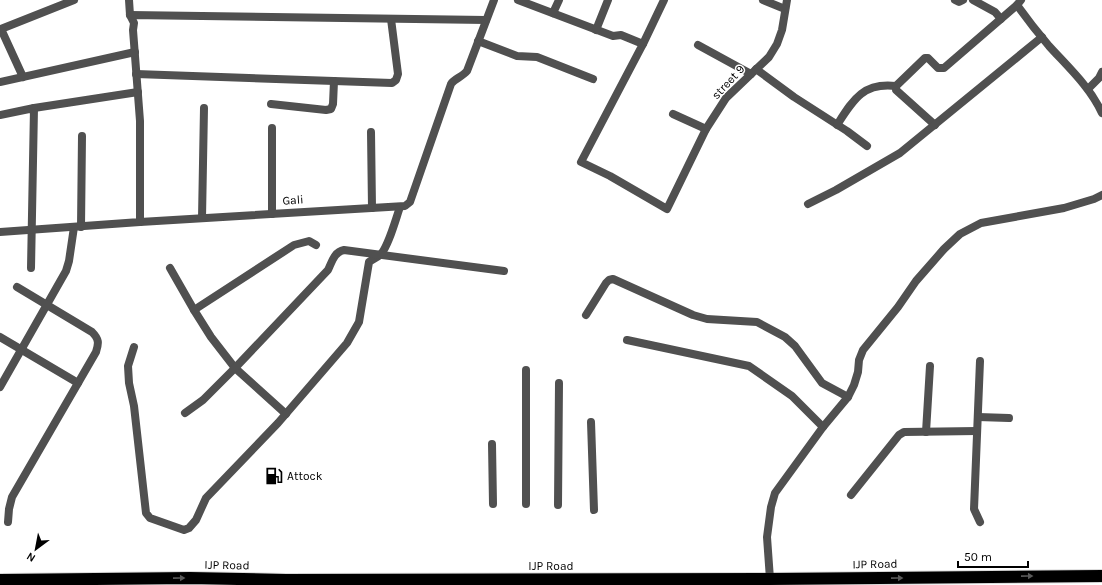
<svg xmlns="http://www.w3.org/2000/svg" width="1102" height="585" font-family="Karla,sans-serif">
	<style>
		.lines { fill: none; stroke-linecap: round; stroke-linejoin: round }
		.highway-casing { stroke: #dbdbdb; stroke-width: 14 }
		.street { stroke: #505050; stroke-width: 8 }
		.highway { stroke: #000; stroke-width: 12 }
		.oneway { fill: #595959 }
		.labels { text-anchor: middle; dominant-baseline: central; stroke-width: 3; stroke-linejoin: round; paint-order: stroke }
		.street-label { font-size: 12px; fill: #000; stroke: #fff }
		.poi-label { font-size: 12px; fill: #000; stroke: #fff; text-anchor: start }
	</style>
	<rect width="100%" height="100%" fill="#fff"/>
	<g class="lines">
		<g class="highway-casing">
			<path id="highway" d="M0 580 190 578 286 580 770 579 1102 576"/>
		</g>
		<g class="street">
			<path d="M129 0 130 15"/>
			<path d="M518 0 613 36 621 35 643 44 581 162 610 176 667 209 706 129 726 98 769 57 777 44 782 30 787 0"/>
			<path d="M763 0 785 9"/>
			<path d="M955 0 959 2 963 0"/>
			<path d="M973 0 995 12 1001 19"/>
			<path d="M1017 5C1027 19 1038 33 1049 46 1068 67 1090 87 1102 113"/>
			<path d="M553 13 559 0"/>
			<path d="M596 30 608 0"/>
			<path d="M478 41 517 56 537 57 593 79"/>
			<path d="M643 44 664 0"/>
			<path d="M698 45 751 74"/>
			<path d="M756 69 794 97 847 131 867 146"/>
			<path d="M136 74 392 83 396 80 398 74 391 19"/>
			<path d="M23 77 1 29 74 0"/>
			<path d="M0 82 135 52"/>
			<path d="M1088 89 1099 78 1102 72"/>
			<path d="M271 104 326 110 331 109 333 104 334 81"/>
			<path d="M34 108 138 92"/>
			<path d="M673 114 706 129"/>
			<path d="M0 115 34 108 31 268"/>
			<path d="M837 125C853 100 863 82 896 86"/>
			<path d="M935 125 896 90V86L925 58H928L938 68H944L1017 5 1021 0"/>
			<path d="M371 132 372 208"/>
			<path d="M808 204 836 190 900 153 1042 37"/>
			<path d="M272 214V128"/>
			<path d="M202 218 204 108"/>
			<path d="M140 222 405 206 410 202 451 84C454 79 462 77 467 71L494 0"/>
			<path d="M81 227 82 136"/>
			<path d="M0 232 140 222V121L133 30 134 23 130 15 486 20"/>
			<path d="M170 268 194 310 211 337 235 368 286 414"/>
			<path d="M194 310 294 245 309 241 316 245"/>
			<path d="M586 315 606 283 609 280 613 279 693 315 707 319 757 322 785 337 795 346 822 383 848 397"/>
			<path d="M0 337 78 383"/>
			<path d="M627 340 749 366 792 396 823 427"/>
			<path d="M134 347 128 366 129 383 134 406 146 513 150 518 184 530 189 528 196 520 206 498 278 423 347 343 359 322 369 262C373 259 376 258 380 255 388 248 396 218 400 207"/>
			<path d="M980 361 974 509 980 522"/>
			<path d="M526 370V504"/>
			<path d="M0 387 66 271 69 261 74 227"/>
			<path d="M185 413 203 400 235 368 328 270C332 262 334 252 344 250L504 271"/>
			<path d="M978 417 1009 418"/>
			<path d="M591 422 594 510"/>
			<path d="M926 432 930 366"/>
			<path d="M492 444 493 504"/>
			<path d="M851 495 899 435 904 432 977 431"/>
			<path d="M558 505 559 383"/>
			<path d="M8 522 9 509 12 497 96 352C99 343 99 339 92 332L17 287"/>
			<path d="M770 579 767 537 771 507 775 493 823 427 848 397 854 385 858 372 859 360 863 350 898 307 916 281 944 249 960 234 981 223 1064 208 1094 199 1102 195"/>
		</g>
		<use href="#highway" class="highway"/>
	</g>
	<defs><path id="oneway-solid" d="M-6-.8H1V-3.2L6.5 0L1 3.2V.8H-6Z"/></defs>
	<g class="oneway">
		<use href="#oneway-solid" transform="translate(1027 576) rotate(-1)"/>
		<use href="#oneway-solid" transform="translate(179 578) rotate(-1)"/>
		<use href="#oneway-solid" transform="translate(897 578) rotate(-1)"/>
	</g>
	<defs>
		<g id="fuel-bare" transform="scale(1.38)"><path d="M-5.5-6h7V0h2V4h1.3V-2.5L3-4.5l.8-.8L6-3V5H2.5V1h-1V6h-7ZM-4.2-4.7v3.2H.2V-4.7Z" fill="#000" stroke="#fff" stroke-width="2.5" paint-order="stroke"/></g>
	</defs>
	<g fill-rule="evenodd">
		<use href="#fuel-bare" x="274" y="476"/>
	</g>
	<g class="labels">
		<g class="street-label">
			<text transform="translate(728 82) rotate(-47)">street 9</text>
			<text transform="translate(293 200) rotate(-4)">Gali</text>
			<text transform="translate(875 564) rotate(-1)">IJP Road</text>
			<text transform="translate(227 565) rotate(1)">IJP Road</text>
			<text x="551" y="566">IJP Road</text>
		</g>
		<g class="poi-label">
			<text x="287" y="476">Attock</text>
		</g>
	</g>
	<g transform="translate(36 549) rotate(212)" stroke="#ffffff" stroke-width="3" paint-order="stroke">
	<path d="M0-3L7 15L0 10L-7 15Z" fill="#000000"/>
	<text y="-6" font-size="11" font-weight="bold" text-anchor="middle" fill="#000000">N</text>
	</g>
	<path d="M958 561v6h70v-6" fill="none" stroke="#000000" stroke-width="2"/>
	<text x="964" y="561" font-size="12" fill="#000000" stroke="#ffffff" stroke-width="3" paint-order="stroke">50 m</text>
</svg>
